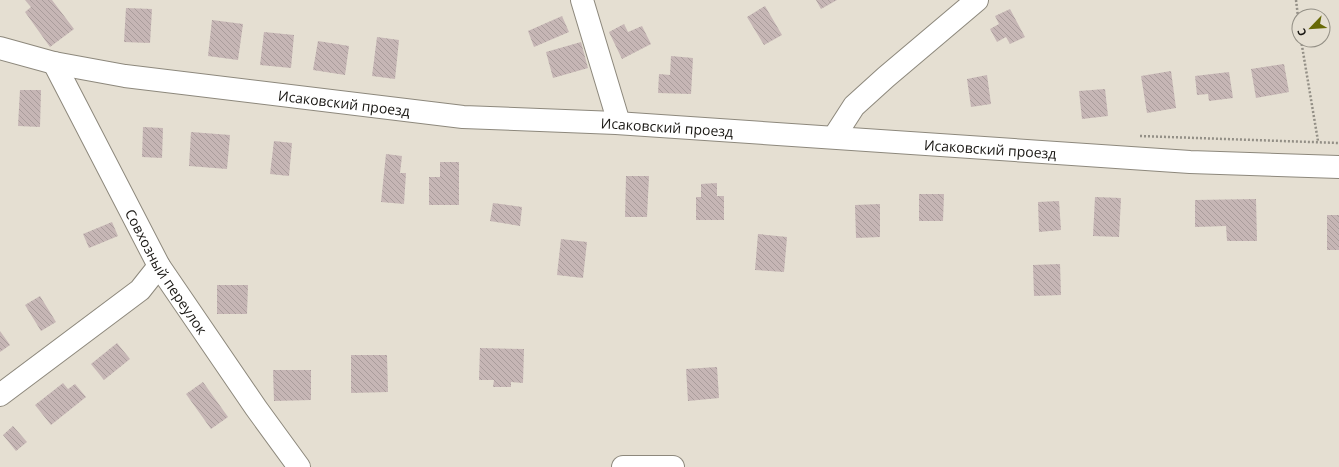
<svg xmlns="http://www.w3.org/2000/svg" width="1339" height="467" font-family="'Open Sans',sans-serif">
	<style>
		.building { fill: url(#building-back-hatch) }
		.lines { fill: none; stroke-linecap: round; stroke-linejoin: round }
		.minor-casing { stroke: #8d887c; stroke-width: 24 }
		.path { stroke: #938f86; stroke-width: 2.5; stroke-dasharray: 2 2; stroke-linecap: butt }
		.minor { stroke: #fff; stroke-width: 22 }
		.labels { text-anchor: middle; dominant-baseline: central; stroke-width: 3; stroke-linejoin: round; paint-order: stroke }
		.street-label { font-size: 14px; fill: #181612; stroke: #e5dfd2 }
	</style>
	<defs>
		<pattern id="building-back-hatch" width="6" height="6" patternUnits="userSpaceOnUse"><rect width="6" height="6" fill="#c6b6b5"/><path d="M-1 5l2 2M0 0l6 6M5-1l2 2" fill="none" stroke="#a99c9b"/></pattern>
	</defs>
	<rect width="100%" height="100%" fill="#e5dfd2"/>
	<g class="building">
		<path d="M25 0H52L74 29 50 47 25 12 31 7Z"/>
		<path d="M816 0H837L821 9Z"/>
		<path d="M765 6 782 35 764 45 747 17Z"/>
		<path d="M126 8 152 9 150 43 124 42Z"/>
		<path d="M1010 9 1025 37 1010 44 1006 37 997 42 990 29 999 24 995 16Z"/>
		<path d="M562 16 569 32 534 47 528 31Z"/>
		<path d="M212 20 243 24 238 60 208 56Z"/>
		<path d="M624 24 628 32 642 26 651 44 622 59 609 32Z"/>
		<path d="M264 32 294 35 291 68 260 65Z"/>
		<path d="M377 37 399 40 395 79 372 76Z"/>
		<path d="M318 41 349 46 345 75 313 70Z"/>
		<path d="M581 42 588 68 553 78 546 52Z"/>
		<path d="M671 56 693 58 691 94 658 93 659 74 670 75Z"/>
		<path d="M1284 64 1289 92 1256 98 1251 69Z"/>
		<path d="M1171 71 1176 108 1147 113 1141 76Z"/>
		<path d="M1229 72 1233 98 1209 101 1208 94 1197 95 1195 76Z"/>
		<path d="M987 75 991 104 971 107 967 79Z"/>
		<path d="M1105 89 1108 116 1082 119 1079 91Z"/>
		<path d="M20 90H41L40 127 18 126Z"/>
		<path d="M143 127 163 128 162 158 142 157Z"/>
		<path d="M191 132 230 135 227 169 189 166Z"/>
		<path d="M274 141 292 143 289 176 270 174Z"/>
		<path d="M386 154 402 156 400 173H406L404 204 381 202Z"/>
		<path d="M440 162H459V205H429V177H440Z"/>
		<path d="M626 176H649L647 217H625Z"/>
		<path d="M717 183V196H724V220H696V197H701V184Z"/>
		<path d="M919 194H944L943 221H919Z"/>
		<path d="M1095 197 1121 198 1119 237 1093 236Z"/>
		<path d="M1256 199 1257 241H1227L1226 226 1195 227V200Z"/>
		<path d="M1059 201 1061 230 1039 232 1038 202Z"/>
		<path d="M493 203 522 207 520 226 490 221Z"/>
		<path d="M880 204V237L856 238 855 205Z"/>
		<rect x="1327" y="215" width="12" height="35"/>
		<path d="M112 222 118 236 89 248 83 234Z"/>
		<path d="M758 234 787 237 784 272 755 270Z"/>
		<path d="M561 239 587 242 583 278 557 275Z"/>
		<path d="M1060 264 1061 295 1034 296 1033 265Z"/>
		<path d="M217 285H248L247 314H217Z"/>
		<path d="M40 296 56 322 41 331 25 305Z"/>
		<path d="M0 331 10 345 0 352Z"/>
		<path d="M117 343 130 359 104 380 91 364Z"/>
		<path d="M480 348 524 349 523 383 511 382V387H493L494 380H479Z"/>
		<path d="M351 355H387L388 392 351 393Z"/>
		<path d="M717 367 719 398 688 401 686 369Z"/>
		<path d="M273 370H311V400L274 401Z"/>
		<path d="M203 382 228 417 211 429 186 394Z"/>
		<path d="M63 383 68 389 75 384 86 397 51 425 35 405Z"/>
		<path d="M13 426 27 442 16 451 3 435Z"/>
	</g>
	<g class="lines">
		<g class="minor-casing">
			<g id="minor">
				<path d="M582 0 619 123"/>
				<path id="s1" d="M0 48 54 63 125 76 463 117 616 123 1190 162 1339 167"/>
				<path id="s2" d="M54 63 159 266 256 408 299 467"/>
				<path d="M834 137 854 106 886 77 977 0"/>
				<path d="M0 395 140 290 159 266"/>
				<path d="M623 467H673"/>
			</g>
		</g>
		<g class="path">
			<path d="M1296 0 1299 25"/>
			<path d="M1301 40 1318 141"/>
			<path d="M1140 136 1339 143"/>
		</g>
		<use href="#minor" class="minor"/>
	</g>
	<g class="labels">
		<g class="street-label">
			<text stroke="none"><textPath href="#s1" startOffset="349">Исаковский проезд</textPath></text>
			<text stroke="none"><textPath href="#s1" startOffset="673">Исаковский проезд</textPath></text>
			<text stroke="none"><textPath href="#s1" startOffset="997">Исаковский проезд</textPath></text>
			<text stroke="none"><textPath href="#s2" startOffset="237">Совхозный переулок</textPath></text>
		</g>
	</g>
	<g transform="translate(1311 28) rotate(245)"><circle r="19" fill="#e5dfd2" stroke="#938f85"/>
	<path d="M0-3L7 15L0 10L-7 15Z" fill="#676906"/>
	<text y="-6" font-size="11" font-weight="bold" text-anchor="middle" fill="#181612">С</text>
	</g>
</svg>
